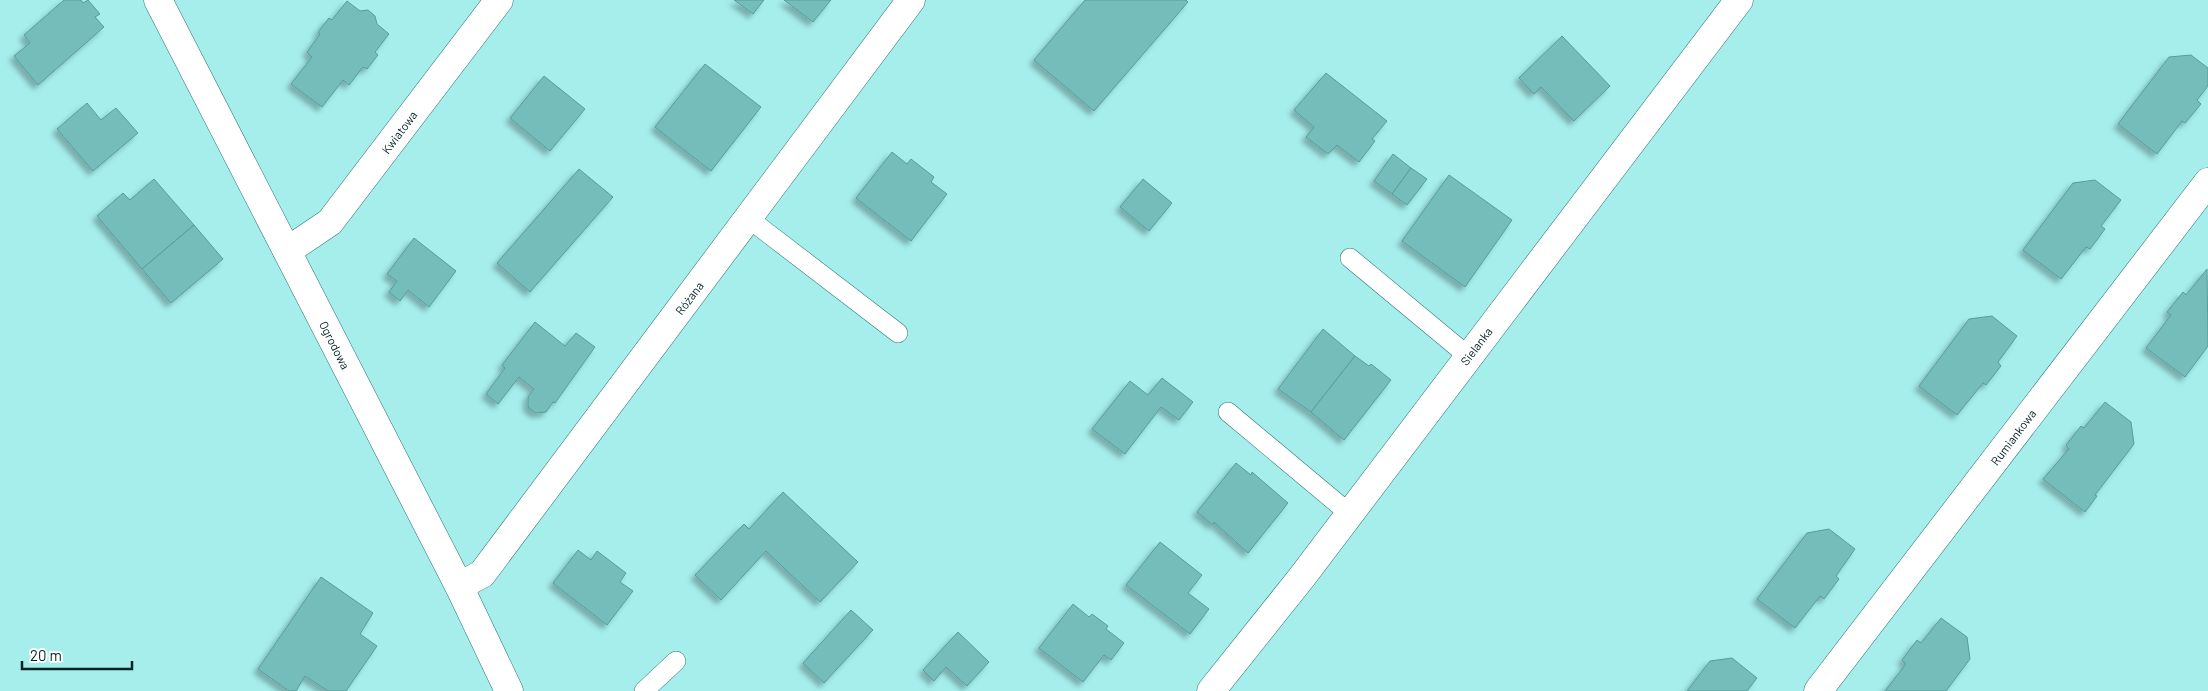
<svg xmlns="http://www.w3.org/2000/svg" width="2208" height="691" font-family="Barlow,sans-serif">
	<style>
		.building { fill: #75bdba; stroke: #569d9b; filter: url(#shadow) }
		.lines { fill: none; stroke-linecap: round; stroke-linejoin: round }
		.lane-casing { stroke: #2a7572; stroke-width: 20 }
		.street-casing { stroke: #2a7572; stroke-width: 29 }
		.lane { stroke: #fff; stroke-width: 19 }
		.street { stroke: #fff; stroke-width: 28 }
		.labels { text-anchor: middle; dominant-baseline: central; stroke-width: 4; stroke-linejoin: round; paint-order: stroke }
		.street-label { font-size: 12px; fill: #042323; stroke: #fff }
	</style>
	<defs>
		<filter id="shadow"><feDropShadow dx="-4.5" dy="4.5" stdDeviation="2.5" flood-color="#0004"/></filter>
	</defs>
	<rect width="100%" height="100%" fill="#a5eeeb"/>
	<g class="building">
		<path d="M64 0H81L83 3 88 0 100 14 95 17 104 27 38 85 14 56 30 43 24 35Z"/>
		<path d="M734 0H764L753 14Z"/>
		<path d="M784 0H831L813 22Z"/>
		<path d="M1085 0H1186L1188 2 1094 111 1034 60Z"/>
		<path d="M347 1 360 11 368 10 375 16 377 24 389 34 375 52 378 55 367 69 363 67 349 85 343 80 322 107 291 84 312 57 307 52 320 34 318 32 329 18 332 20Z"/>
		<path d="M1562 36 1610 86 1574 121 1541 87 1534 94 1519 78Z"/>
		<path d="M2191 55 2208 68V86L2197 100 2201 104 2185 123 2182 121 2157 154 2118 124 2169 57Z"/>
		<path d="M705 64 761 107 711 171 655 127Z"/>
		<path d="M1326 73 1387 121 1372 139 1375 141 1359 162 1337 145 1328 154 1306 137 1314 127 1294 110Z"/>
		<path d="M544 76 585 109 550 151 510 118Z"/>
		<path d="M87 103 101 120 116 108 138 133 93 171 57 129Z"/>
		<path d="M892 152 907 164 911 159 934 177 931 182 947 194 911 241 856 198Z"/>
		<path d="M1393 154 1411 168 1392 194 1374 181Z"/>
		<path d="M1411 168 1427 179 1407 205 1392 194Z"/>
		<path d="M579 169 613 197 530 292 497 263Z"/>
		<path d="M1449 175 1512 220 1465 287 1402 241Z"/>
		<path d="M154 179 194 225 142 269 97 216 123 193 130 200Z"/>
		<path d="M1143 179 1172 203 1149 231 1120 207Z"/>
		<path d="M2095 180 2121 200 2101 226 2105 229 2090 249 2086 247 2061 279 2023 250 2073 183Z"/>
		<path d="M194 225 223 259 171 303 142 269Z"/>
		<path d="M414 238 456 271 429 307 408 290 400 301 389 292 397 281 387 274Z"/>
		<path d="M2207 269 2208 346 2185 377 2146 348 2171 315 2167 312 2183 292 2186 295Z"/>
		<path d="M1992 316 2017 336 1998 362 2001 366 1986 385 1983 383 1957 415 1919 386 1969 319Z"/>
		<path d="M535 322 565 346 576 333 595 347 555 403 553 402 546 412 535 413 528 407V397L534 389 519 377 498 404 486 394 505 368 502 365Z"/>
		<path d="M1323 329 1355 356 1311 412 1278 389Z"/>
		<path d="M1355 356 1369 366 1371 364 1391 380 1344 440 1311 412Z"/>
		<path d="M1162 378 1193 402 1179 420 1161 407 1125 454 1092 429 1130 381 1148 395Z"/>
		<path d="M2105 402 2131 422 2134 444 2095 495 2097 496 2085 512 2043 479 2069 449 2066 445 2081 426 2084 428Z"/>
		<path d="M1236 463 1251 475 1252 472 1288 503 1248 553 1214 522 1213 525 1197 512Z"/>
		<path d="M783 492 858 562 820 602 766 551 721 600 695 575 744 524 749 529Z"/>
		<path d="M1829 529 1855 549 1836 576 1839 579 1824 599 1820 596 1795 628 1757 599 1807 533Z"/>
		<path d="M1160 542 1202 575 1188 593 1209 609 1190 634 1126 585Z"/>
		<path d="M578 550 591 560 597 551 626 573 620 582 633 591 607 625 553 583Z"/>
		<path d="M321 577 373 613 360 634 377 646 346 691H328L305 676 296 691H289L258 669Z"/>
		<path d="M1073 604 1089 617 1092 614 1108 626 1106 629 1124 643 1111 660 1104 655 1083 682 1039 648Z"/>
		<path d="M851 610 873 630 824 683 803 663Z"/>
		<path d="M1941 618 1967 637 1970 659 1946 691H1885L1906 664 1902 660 1917 640 1921 643Z"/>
		<path d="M958 632 989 662 967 686 946 667 934 681 923 670Z"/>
		<path d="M1732 658 1757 678 1747 691H1687L1710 661Z"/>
	</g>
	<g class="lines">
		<g class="lane-casing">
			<g id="lane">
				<path d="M748 218 898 333"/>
				<path d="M1350 258 1468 356"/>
				<path d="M1228 412 1350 514"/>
				<path d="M644 691 676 661"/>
			</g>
		</g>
		<g class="street-casing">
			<g id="street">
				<path d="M158 0 459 586 509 691"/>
				<path d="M287 251 330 222 499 0"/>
				<path d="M459 586 482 574 911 0"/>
				<path d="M1211 691 1302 577 1739 0"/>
				<path d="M1818 691 2208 182"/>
			</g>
		</g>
		<use href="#lane" class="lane"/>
		<use href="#street" class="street"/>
	</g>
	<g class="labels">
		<g class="street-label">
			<text transform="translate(399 132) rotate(-53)">Kwiatowa</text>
			<text transform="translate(689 298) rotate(-53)">Różana</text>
			<text transform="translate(335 345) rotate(63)">Ogrodowa</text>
			<text transform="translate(1476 346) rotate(-53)">Sielanka</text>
			<text transform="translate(2013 437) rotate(-53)">Rumiankowa</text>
		</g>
	</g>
	<path d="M22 661v8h110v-8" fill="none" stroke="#042323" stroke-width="2.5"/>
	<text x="30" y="661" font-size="15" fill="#042323" stroke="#ffffff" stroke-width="4" paint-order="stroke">20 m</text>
</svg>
